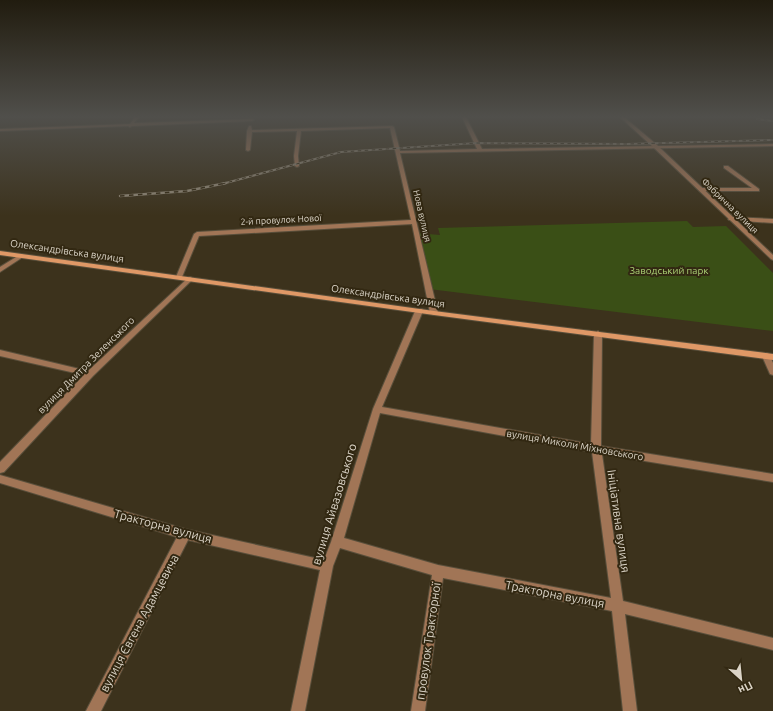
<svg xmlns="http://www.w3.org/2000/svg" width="773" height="711" font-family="Ubuntu,sans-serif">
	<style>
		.green { fill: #3a4f16 }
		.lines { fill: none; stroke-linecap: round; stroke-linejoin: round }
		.minor-casing { stroke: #594f3b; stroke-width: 2 }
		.tertiary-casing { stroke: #594f3b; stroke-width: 2 }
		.secondary-casing { stroke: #594f3b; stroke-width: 2 }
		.minor { fill: #a17556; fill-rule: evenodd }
		.tertiary { fill: #a17556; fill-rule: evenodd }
		.secondary { fill: #df9866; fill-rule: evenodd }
		.rail-far1-casing { stroke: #8e8574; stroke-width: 2 }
		.rail-casing { stroke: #8e8574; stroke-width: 2.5 }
		.rail-far1 { stroke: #322812; stroke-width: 1; stroke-dasharray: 3.5; stroke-linecap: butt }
		.rail { stroke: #322812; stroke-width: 1.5; stroke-dasharray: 4.5; stroke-linecap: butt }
		.labels { text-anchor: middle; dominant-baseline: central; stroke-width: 4; stroke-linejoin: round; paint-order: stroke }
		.far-street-label { font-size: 9px; fill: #dbd4c7; stroke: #322812 }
		.street-label { font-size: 10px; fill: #dbd4c7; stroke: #322812 }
		.park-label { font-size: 10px; fill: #add477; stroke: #322812 }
		.near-street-label { font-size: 12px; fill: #dbd4c7; stroke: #322812 }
	</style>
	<rect width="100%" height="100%" fill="#3c321c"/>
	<path class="green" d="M687 221 693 227 726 226 773 273V331L429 289 416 233 440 235 438 228Z"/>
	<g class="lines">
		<g class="minor-casing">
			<g id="minor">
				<path d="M135 117H139L134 123 252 119 254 120 252 121 132 126 130 127 128 126 0 131V129L130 124Z"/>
				<path d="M462 117H466L482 149 773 144V146L400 153 438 313 434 315 430 313 412 224 199 236 182 277 179 279 176 277 194 234 197 232 411 220 390 128 301 131 298 156 299 166 297 167 295 166 294 156 297 131 252 132 250 150 248 151 246 150 247 131 249 126H251L252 130 392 126 394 127 400 151 477 149Z"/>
				<path d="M724 166H728L759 189V191H700L699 190 702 188H752L724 168Z"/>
				<path d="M731 217 773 219V223L729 220 728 219Z"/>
				<path d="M21 254 23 255V257L0 272V267Z"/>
				<path d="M190 277 192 278V280L93 376 4 472 0 473V462L84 375 0 356V350L88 371 188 278Z"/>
				<path d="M416 309H422L423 311 382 407 591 444 594 334 598 331 602 334 601 446 773 474V482L602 454 623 601 773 638V650L625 614 637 711H623L612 611 443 578 425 711H411L432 575 340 548 333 566 305 711H291L320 570 188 540 101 711H86L177 537 0 483V475L185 529 324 560 331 542 373 409ZM380 413 592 452 611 598 438 565 344 538Z"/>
				<path d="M766 353 769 354 773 363V375L770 374 762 356Z"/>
			</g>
		</g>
		<g class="tertiary-casing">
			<path id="tertiary" d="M620 117H624L657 145 773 255V260L771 259 653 147Z"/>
		</g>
		<g class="secondary-casing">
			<path id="secondary" d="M0 251 434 311 773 354V360L434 315 0 255Z"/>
		</g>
		<use href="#minor" class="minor"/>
		<use href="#tertiary" class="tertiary"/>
		<use href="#secondary" class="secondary"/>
		<g class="rail-far1-casing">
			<g id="rail-far1">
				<path d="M757 119 773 121"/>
				<path d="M222 184 341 152 477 143 627 144 773 140"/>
			</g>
		</g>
		<g class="rail-casing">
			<path id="rail" d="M120 196 187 191 226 183"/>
		</g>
		<use href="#rail-far1" class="rail-far1"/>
		<use href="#rail" class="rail"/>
	</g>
	<linearGradient id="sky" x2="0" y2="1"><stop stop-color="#211c0f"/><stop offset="0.54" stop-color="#504f4b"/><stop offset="1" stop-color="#504f4b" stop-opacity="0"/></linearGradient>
	<rect width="773" height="216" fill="url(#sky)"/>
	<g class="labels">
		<g class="far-street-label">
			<text transform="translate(730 206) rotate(44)">Фабрична вулиця</text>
			<text transform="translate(422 216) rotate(77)">Нова вулиця</text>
			<text transform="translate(281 220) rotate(-3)">2-й провулок Нової</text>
		</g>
		<g class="street-label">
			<text transform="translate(67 251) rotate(8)">Олександрівська вулиця</text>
			<text transform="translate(388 296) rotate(8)">Олександрівська вулиця</text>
			<text transform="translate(86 365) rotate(-45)">вулиця Дмитра Зеленського</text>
			<text transform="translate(575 445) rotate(10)">вулиця Миколи Міхновського</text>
		</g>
		<g class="park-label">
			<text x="669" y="270">Заводський парк</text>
		</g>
		<g class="near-street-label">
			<text transform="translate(334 504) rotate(-73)">вулиця Айвазовського</text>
			<text transform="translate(619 521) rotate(82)">Ініціативна вулиця</text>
			<text transform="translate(163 526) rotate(15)">Тракторна вулиця</text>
			<text transform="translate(555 594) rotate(11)">Тракторна вулиця</text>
			<text transform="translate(139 623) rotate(-62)">вулиця Євгена Адамцевича</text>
			<text transform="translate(428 641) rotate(-82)">провулок Тракторної</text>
		</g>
	</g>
	<g transform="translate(741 679) rotate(153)" stroke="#322812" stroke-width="3" paint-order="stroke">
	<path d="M0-3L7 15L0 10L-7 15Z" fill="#dbd4c7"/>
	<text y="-6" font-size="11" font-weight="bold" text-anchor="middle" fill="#dbd4c7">Пн</text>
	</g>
</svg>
